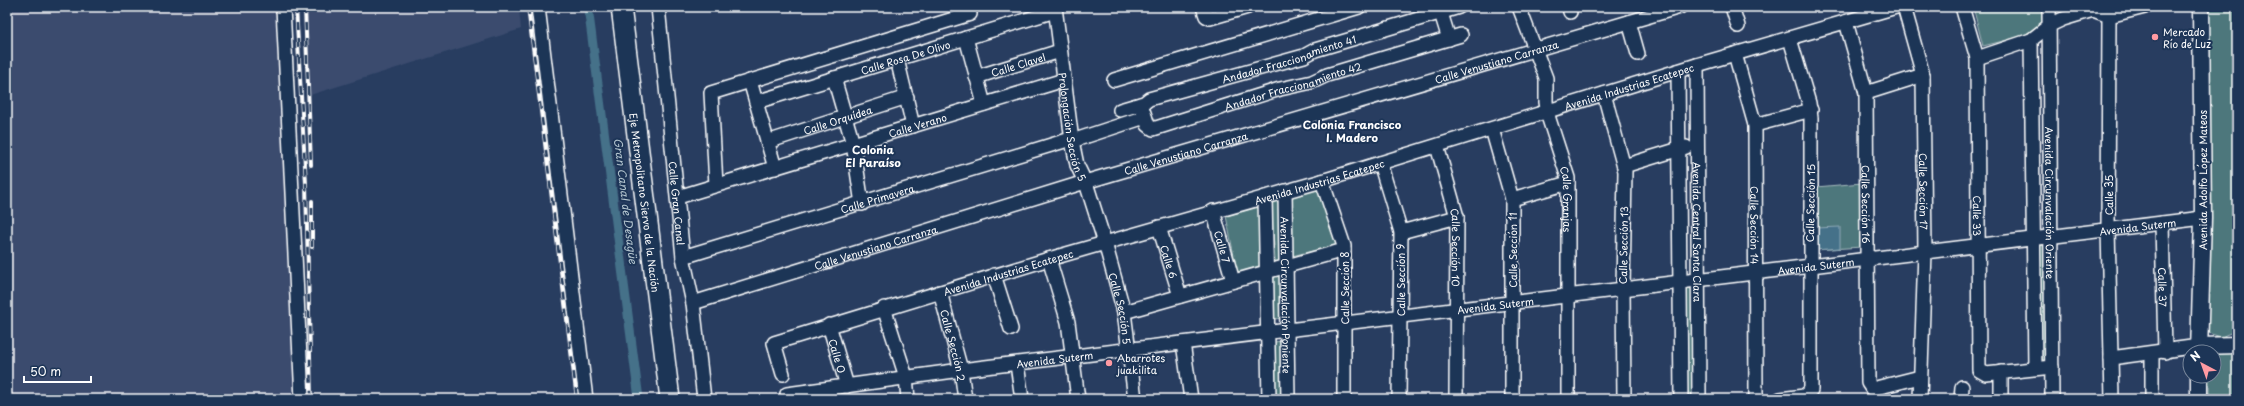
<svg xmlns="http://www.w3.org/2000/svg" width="2244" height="406" font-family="'Playpen Sans',sans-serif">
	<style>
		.built { fill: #3a4b6e }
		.green { fill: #4e777b; stroke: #a6bbbd }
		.water { fill: #457189; stroke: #8faab8 }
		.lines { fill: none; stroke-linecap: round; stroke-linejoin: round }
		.canal { stroke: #457189; stroke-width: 9 }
		.minor-casing { stroke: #fff; stroke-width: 16 }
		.major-casing { stroke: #fff; stroke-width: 19 }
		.highway-casing { stroke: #fff; stroke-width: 22 }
		.minor { stroke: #1d3557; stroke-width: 13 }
		.major { stroke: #1d3557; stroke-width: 16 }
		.highway { stroke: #1d3557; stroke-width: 19 }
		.rail-casing { stroke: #fff; stroke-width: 4 }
		.rail { stroke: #1d3557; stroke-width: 2.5; stroke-dasharray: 8; stroke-linecap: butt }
		.poi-dot { fill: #ff9aa2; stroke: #1d3557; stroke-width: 1.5 }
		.labels { text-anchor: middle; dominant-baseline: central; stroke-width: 4; stroke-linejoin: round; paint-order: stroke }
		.poi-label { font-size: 10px; fill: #fff; stroke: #1d3557; text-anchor: start }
		.street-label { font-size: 10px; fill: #fff; stroke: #1d3557 }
		.neighbourhood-label { font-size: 11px; font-weight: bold; fill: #fff; stroke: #1d3557 }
		.water-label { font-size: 11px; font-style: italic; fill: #b5c6d0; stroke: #1d3557 }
	</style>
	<rect width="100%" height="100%" fill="#283d60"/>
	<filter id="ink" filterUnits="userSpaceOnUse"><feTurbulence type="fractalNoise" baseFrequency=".025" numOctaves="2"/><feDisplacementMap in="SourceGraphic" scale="8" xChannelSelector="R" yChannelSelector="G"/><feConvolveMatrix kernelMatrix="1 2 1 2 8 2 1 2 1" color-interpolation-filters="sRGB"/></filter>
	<g filter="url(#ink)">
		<g class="built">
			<path d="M7 7H288L294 399H7Z"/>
			<path d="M304 7H519L521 29 310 95Z"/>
		</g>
		<g class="green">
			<path d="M1973 7H2046V18L2027 35 1983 46Z"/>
			<path d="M2207 7H2235V331L2221 337 2208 333Z"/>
			<path d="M1862 183V247L1815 250 1816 187Z"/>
			<path d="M1319 188 1340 244 1292 256 1291 195Z"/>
			<path d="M1281 200V261H1275L1271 202Z"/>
			<path d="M1260 206 1263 267 1238 276 1226 216Z"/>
			<path d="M2047 243 2048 362H2038V244Z"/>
			<path d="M1281 275 1284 318 1274 319 1272 277Z"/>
			<path d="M1696 288V399H1684L1683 289Z"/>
			<path d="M1282 341 1283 399H1274V342Z"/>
			<path d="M2237 349V399H2209V376H2214V352Z"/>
		</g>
		<path class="water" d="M1840 227V248L1815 250 1816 228Z"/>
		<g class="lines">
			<path class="canal" d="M588 7 639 399"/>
			<g class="minor-casing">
				<g id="minor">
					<path d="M283 7 302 399"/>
					<path d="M538 7 586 399"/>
					<path id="s1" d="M658 7 683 257 693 303 704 399"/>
					<path id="s2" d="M1055 7 1072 141 1077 165 1087 186 1105 243 1124 312 1135 399"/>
					<path d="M1203 7 1206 16 1210 18 1248 7"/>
					<path id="s3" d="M1519 7 1546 78V102L1549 119 1568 178V399"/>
					<path d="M1569 7 1570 12"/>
					<path d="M1732 7 1738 26"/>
					<path id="s4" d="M1904 7 1923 75 1925 252 1920 399"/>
					<path id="s5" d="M1962 7 1977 58 1979 370 1986 374 2052 367"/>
					<path id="s6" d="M2049 7 2052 399"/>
					<path d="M1441 13 1449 39"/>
					<path d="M2109 16 2108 229 2112 399"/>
					<path d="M1629 22 1638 54"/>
					<path id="s7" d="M1846 22 1866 93 1868 383 1872 389"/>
					<path d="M966 38 984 104"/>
					<path d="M2031 40 2035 368"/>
					<path id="s8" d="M1735 54 1755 125 1756 399"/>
					<path d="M1977 58 2031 40 2050 25 2063 19 2093 10 2109 16 2145 7"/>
					<path d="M897 59 913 126"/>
					<path id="s9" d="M1697 65 1699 399"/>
					<path d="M1678 71 1681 399"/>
					<path id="s10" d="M976 77 1060 51"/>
					<path d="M834 78 853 144 862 204"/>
					<path d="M1114 80 1359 7"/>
					<path d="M750 81 775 168"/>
					<path d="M1866 93 1923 75"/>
					<path d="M1604 94 1625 171 1623 289 1624 399"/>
					<path id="s11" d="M756 102 1055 11"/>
					<path id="s12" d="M1141 104 1148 125 1153 129 1280 89 1312 82 1327 75 1461 35"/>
					<path id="s13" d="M1120 110 1144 103 1149 99 1304 56 1315 50 1459 7"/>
					<path d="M1755 125 1811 110"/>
					<path d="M1492 129 1512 199V399"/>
					<path d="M1072 141 1145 117"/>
					<path id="s14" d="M767 142 907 97"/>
					<path id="s15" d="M1437 146 1457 217 1456 399"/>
					<path d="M1380 163 1401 232 1399 399"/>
					<path d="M1624 166 1686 147"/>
					<path d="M1322 181 1344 246V399"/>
					<path d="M716 185 711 93 970 14"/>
					<path id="s16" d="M1285 191 1288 399"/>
					<path id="s17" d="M678 197 1064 80"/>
					<path d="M1265 197 1269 399"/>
					<path d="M1512 199 1568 183"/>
					<path id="s18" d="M1213 211 1233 281"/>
					<path id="s19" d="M2162 223 2165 352"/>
					<path id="s20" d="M1159 227 1180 296"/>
					<path d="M1401 232 1457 217"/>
					<path id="s21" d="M683 257 1071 139"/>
					<path d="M1049 259 1068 322 1078 399"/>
					<path d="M994 275 1011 329"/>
					<path id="s22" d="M940 292 961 370 965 399"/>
					<path id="s23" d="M693 303 1085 182 1680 7"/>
					<path d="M884 308 906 377 908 399"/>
					<path d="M1124 312 1344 250"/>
					<path id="s24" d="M829 325 847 386"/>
					<path d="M1183 343 1191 399"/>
					<path d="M2111 358 2199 346"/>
					<path d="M1017 364 1022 399"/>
					<path id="s25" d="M783 374 774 343 1049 259 1322 181 1697 65 1896 7"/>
					<path d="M1872 389 1920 377"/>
					<path id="s26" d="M787 394 961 370 2203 218"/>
					<path d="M1780 399 1804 396 1811 390V118L1809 103 1790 39"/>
					<path d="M1961 399 1962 387"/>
					<path d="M2001 399V372"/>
					<path d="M2152 399V354"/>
				</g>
			</g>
			<g class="major-casing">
				<g id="major">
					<path d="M2199 346 2237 345"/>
					<path d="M2199 352 2203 218 2201 7"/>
					<path d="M2199 376V399"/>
				</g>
			</g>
			<g class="highway-casing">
				<g id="highway">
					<path id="s27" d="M621 7 670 399"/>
				</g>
			</g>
			<use href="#minor" class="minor"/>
			<use href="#major" class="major"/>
			<use href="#highway" class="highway"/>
			<g class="rail-casing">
				<g id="rail">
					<path d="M296 7 306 184 311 399"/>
					<path d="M305 7 311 165"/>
					<path d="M528 7 577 399"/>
					<path d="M312 247V201"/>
				</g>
			</g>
			<use href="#rail" class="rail"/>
		</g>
	</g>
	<g class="poi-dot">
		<circle cx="2155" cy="37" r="4"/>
		<circle cx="1109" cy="363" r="4"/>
	</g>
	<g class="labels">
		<g class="poi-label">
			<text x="2163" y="31">Mercado<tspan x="2163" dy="12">Río de Luz</tspan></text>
			<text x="1117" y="357">Abarrotes<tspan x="1117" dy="12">juakilita</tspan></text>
		</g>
		<g class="street-label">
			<text stroke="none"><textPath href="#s11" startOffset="156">Calle Rosa De Olivo</textPath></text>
			<text stroke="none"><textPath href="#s13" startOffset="177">Andador Fraccionamiento 41</textPath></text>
			<text stroke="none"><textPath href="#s23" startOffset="839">Calle Venustiano Carranza</textPath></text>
			<text stroke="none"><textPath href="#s10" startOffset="44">Calle Clavel</textPath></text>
			<text stroke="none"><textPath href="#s12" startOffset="175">Andador Fraccionamiento 42</textPath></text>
			<text stroke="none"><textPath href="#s25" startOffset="925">Avenida Industrias Ecatepec</textPath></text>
			<text stroke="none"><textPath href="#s14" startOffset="74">Calle Orquídea</textPath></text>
			<text stroke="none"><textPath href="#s17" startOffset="250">Calle Verano</textPath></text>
			<text stroke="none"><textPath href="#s2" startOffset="121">Prolongación Sección 5</textPath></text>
			<text stroke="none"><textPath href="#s23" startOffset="515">Calle Venustiano Carranza</textPath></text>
			<text transform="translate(2202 180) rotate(-90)">Avenida Adolfo López Mateos</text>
			<text stroke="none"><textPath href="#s25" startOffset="601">Avenida Industrias Ecatepec</textPath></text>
			<text stroke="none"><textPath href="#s4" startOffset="187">Calle Sección 17</textPath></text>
			<text transform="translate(2108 195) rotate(-90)">Calle 35</text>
			<text stroke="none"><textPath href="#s21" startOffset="203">Calle Primavera</textPath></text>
			<text stroke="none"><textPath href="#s3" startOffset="200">Calle Granjas</textPath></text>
			<text stroke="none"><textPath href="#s27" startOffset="197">Eje Metropolitano Siervo de la Nación</textPath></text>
			<text stroke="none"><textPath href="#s1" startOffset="197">Calle Gran Canal</textPath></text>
			<text transform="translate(1810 203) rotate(-89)">Calle Sección 15</text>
			<text stroke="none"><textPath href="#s6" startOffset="196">Avenida Circunvalación Oriente</textPath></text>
			<text stroke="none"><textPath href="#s7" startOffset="185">Calle Sección 16</textPath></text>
			<text stroke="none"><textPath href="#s5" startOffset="211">Calle 33</textPath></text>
			<text stroke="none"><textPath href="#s8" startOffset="174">Calle Sección 14</textPath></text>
			<text stroke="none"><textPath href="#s26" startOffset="1361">Avenida Suterm</textPath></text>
			<text stroke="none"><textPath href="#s9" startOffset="167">Avenida Central Santa Clara</textPath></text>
			<text transform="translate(1623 245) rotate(-89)">Calle Sección 13</text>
			<text stroke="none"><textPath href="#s23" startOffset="191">Calle Venustiano Carranza</textPath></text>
			<text stroke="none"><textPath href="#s18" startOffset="37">Calle 7</textPath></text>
			<text stroke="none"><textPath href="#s15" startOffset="104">Calle Sección 10</textPath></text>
			<text transform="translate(1512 250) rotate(-90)">Calle Sección 11</text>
			<text stroke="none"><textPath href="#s20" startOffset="36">Calle 6</textPath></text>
			<text stroke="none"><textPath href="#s26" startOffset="1037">Avenida Suterm</textPath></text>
			<text stroke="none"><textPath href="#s25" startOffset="277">Avenida Industrias Ecatepec</textPath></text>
			<text transform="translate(1400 280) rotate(-90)">Calle Sección 9</text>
			<text stroke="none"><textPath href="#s19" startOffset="64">Calle 37</textPath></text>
			<text transform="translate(1344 288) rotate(-90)">Calle Sección 8</text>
			<text stroke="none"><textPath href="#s16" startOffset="104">Avenida Circunvalación Poniente</textPath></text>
			<text stroke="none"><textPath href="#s26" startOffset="714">Avenida Suterm</textPath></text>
			<text stroke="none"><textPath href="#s2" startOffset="310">Calle Sección 5</textPath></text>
			<text stroke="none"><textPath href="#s22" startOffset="55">Calle Sección 2</textPath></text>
			<text stroke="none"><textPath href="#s24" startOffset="32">Calle O</textPath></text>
			<text stroke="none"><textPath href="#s26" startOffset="270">Avenida Suterm</textPath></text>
		</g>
		<g class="neighbourhood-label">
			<text x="1352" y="124">Colonia Francisco<tspan x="1352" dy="13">I. Madero</tspan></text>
			<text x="873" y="149">Colonia<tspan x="873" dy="13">El Paraíso</tspan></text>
		</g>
		<g class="water-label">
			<text transform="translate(626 201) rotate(83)">Gran Canal de Desagüe</text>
		</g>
	</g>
	<rect width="2244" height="406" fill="none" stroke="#1d3557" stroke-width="24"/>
	<rect x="12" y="12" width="2220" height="382" fill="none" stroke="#fff" stroke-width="1.5" filter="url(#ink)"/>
	<g transform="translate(2202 364) rotate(319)"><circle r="19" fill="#1d3557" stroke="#77869a"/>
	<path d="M0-3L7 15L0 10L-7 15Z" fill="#ff9aa2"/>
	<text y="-6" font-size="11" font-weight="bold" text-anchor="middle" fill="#ffffff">N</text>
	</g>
	<path d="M24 376v6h67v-6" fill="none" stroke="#ffffff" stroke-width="2"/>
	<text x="30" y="376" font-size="12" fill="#ffffff" stroke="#1d3557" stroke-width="3" paint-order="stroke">50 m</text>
</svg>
